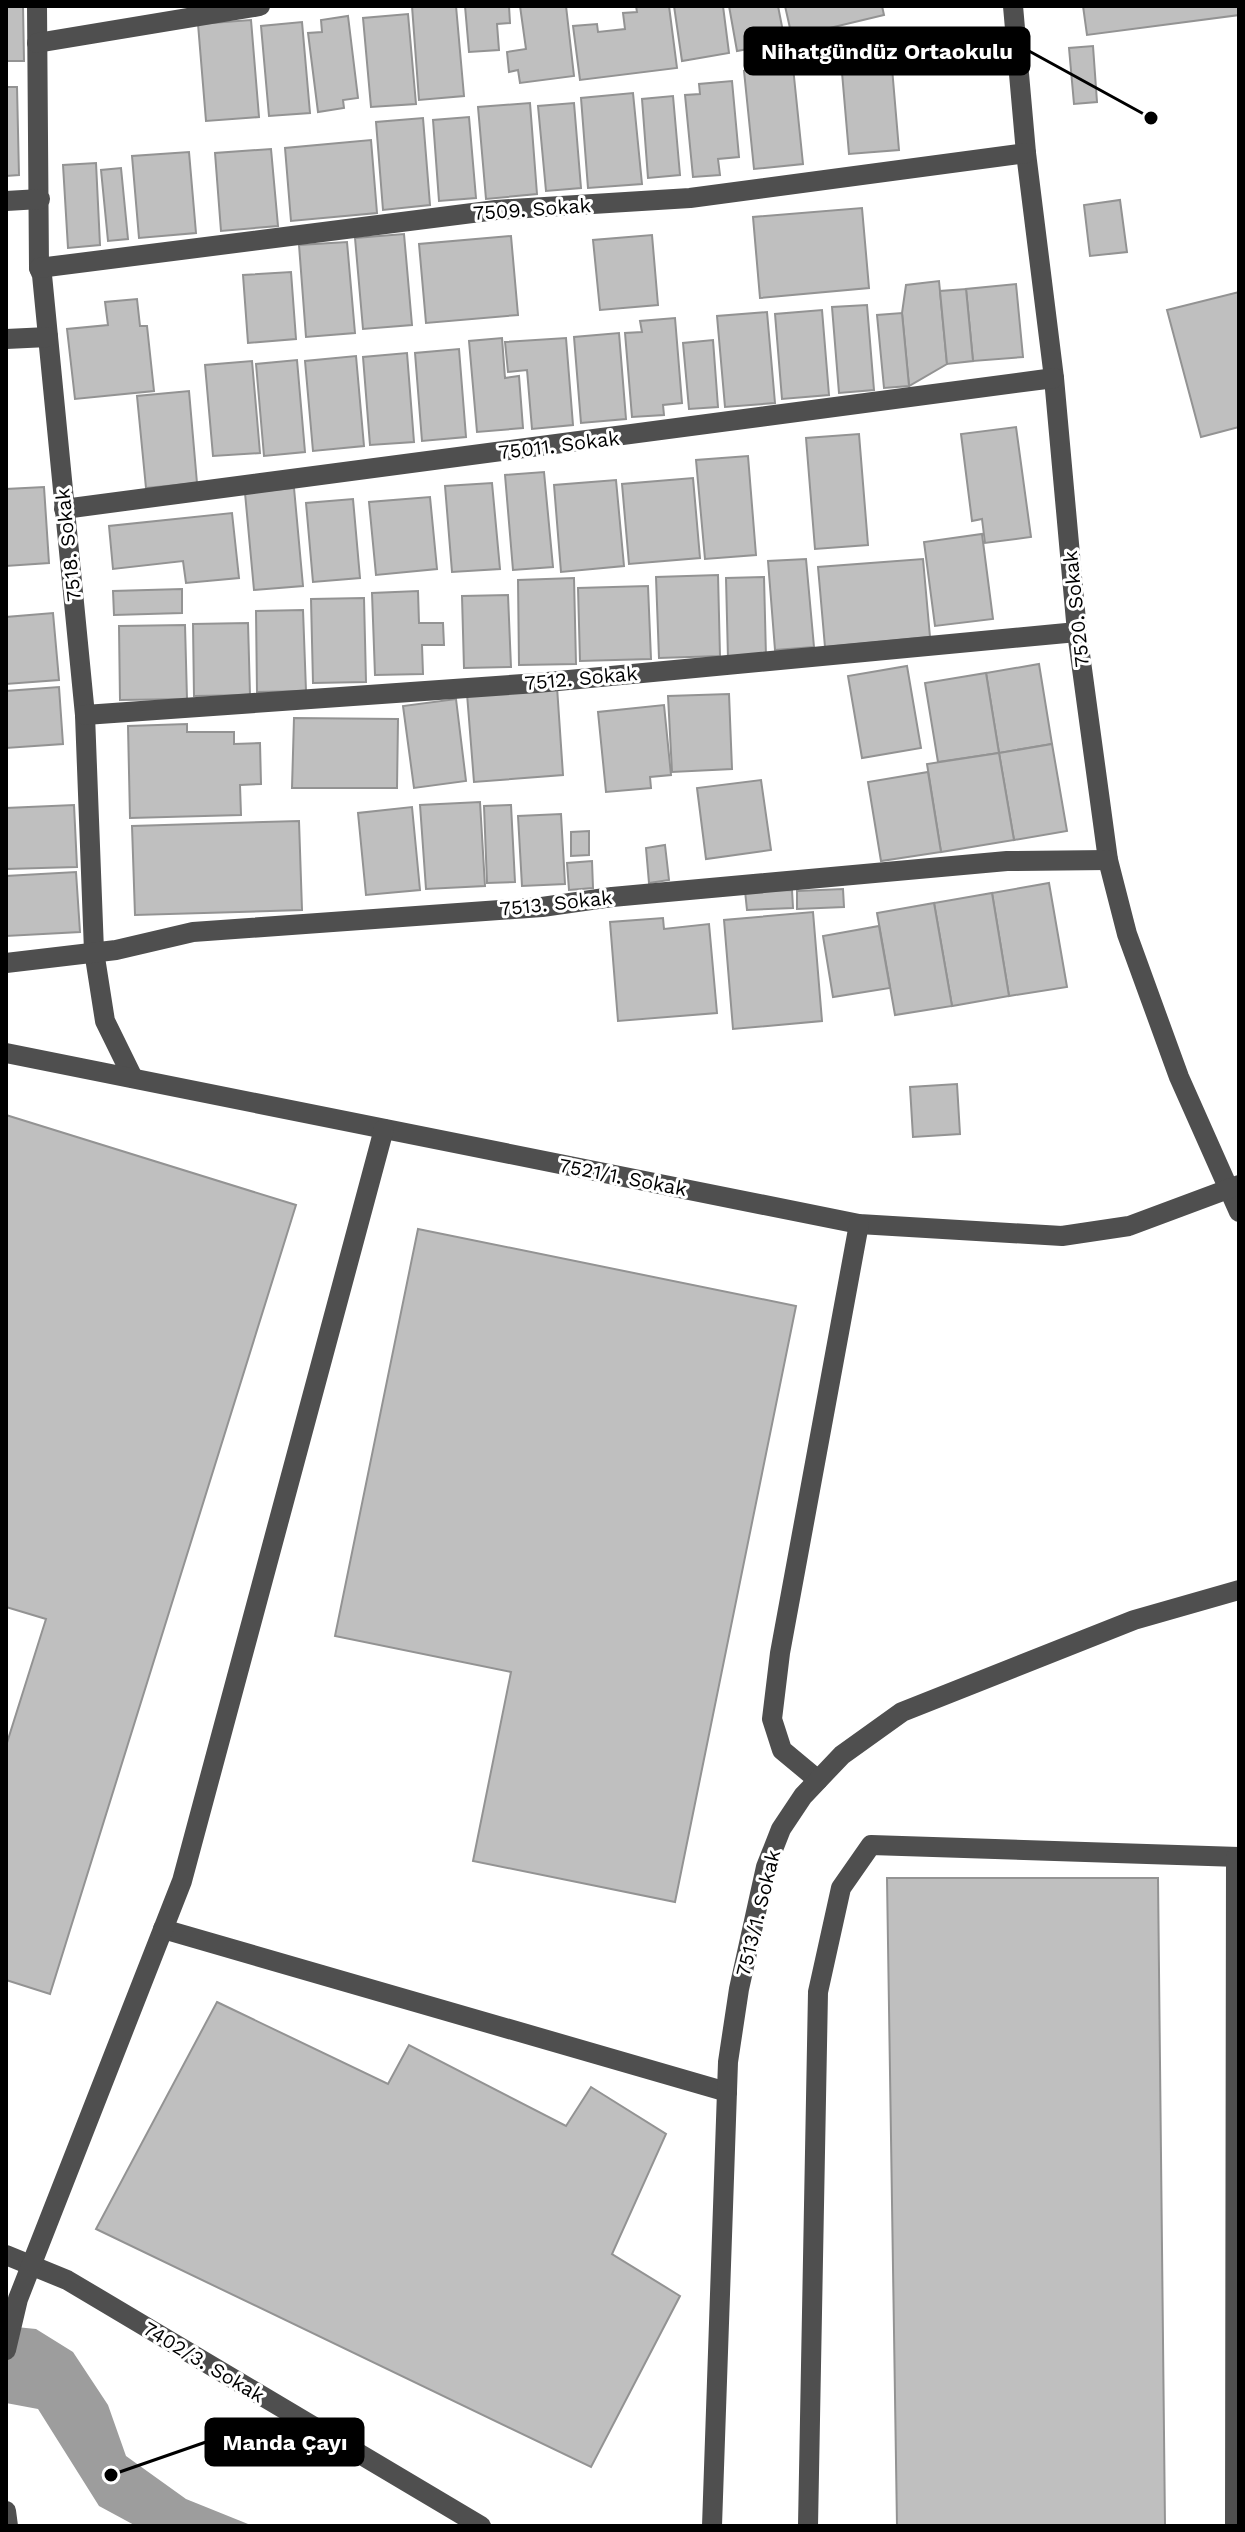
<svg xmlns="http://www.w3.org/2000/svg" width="1245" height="2532" font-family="'Work Sans',sans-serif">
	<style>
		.water { fill: #9d9d9d }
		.building { fill: #bfbfbf; stroke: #939393; stroke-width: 2 }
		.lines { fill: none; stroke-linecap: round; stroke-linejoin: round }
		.minor { stroke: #4f4f4f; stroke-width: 20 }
		.labels { text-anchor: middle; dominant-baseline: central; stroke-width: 6; stroke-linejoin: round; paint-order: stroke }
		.street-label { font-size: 20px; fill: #000; stroke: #fff }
		.leader { fill: none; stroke: #000; stroke-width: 3 }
		.callout-dot { fill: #000; stroke: #fff; stroke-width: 3 }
		.callout { fill: #000; stroke: #000; stroke-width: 3 }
		.callout-label { font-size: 22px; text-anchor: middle; font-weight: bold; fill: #fff }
	</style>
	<rect width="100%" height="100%" fill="#fff"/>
	<path class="water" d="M6 2326 36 2329 73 2352 108 2405 126 2456 186 2499 253 2526H136L99 2506 38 2409 6 2403Z"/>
	<g class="building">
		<path d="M6 6H23L24 61H6Z"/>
		<path d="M412 6H456L464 96 419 100Z"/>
		<path d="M465 6H509L510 23 497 24 499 50 469 52Z"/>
		<path d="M520 6H566L574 76 520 83 518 70 509 72 507 52 526 49Z"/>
		<path d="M636 6H669L677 68 580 80 573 26 597 24 598 32 625 29 623 13 637 12Z"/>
		<path d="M674 6H723L729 53 682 61Z"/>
		<path d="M729 6H778L785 42 737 51Z"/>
		<path d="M785 6H882L884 15 792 37Z"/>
		<path d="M1083 6H1239V15L1087 35Z"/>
		<path d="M408 14 416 104 371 107 363 18Z"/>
		<path d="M348 16 358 98 343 100 344 108 318 112 308 33 322 32 321 20Z"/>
		<path d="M251 20 259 117 206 121 198 24Z"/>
		<path d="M302 22 310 113 269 116 261 26Z"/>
		<path d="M1093 46 1097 102 1074 104 1069 48Z"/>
		<path d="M891 56 899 150 849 154 841 61Z"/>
		<path d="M793 67 803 164 754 169 744 71Z"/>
		<path d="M732 81 739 157 718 159 720 175 693 177 685 95 700 94 699 84Z"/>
		<path d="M6 87H17L19 175 6 176Z"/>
		<path d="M633 93 642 184 588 188 581 98Z"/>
		<path d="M673 96 680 175 648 178 642 99Z"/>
		<path d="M530 103 537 194 486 199 478 107Z"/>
		<path d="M574 103 581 188 546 191 538 106Z"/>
		<path d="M469 117 476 198 439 201 433 120Z"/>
		<path d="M423 118 430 205 383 210 376 122Z"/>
		<path d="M371 140 377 213 291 221 285 148Z"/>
		<path d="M271 149 278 226 221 231 215 153Z"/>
		<path d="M189 152 196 233 139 238 132 156Z"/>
		<path d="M96 163 100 245 68 248 63 165Z"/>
		<path d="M121 168 128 239 108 241 101 170Z"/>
		<path d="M1120 200 1127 252 1090 256 1084 205Z"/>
		<path d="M862 208 869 288 760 298 753 217Z"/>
		<path d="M404 234 412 325 363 329 355 238Z"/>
		<path d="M652 235 658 305 600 310 593 240Z"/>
		<path d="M511 236 518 315 426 323 419 244Z"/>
		<path d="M347 242 355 333 306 337 299 245Z"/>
		<path d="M291 272 296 339 248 343 243 275Z"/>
		<path d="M939 281 947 364 909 386 902 313 906 285Z"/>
		<path d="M1016 284 1023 357 973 361 966 289Z"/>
		<path d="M966 289 973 361 947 364 940 291Z"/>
		<path d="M1239 292V427L1201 437 1167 310Z"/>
		<path d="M137 299 140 326H147L154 391 75 399 67 329 108 325 105 302Z"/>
		<path d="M867 305 874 390 839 393 832 307Z"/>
		<path d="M822 310 829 395 782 399 775 314Z"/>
		<path d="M767 312 775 403 725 407 717 316Z"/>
		<path d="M902 313 909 386 884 388 877 315Z"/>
		<path d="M675 318 682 403 663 405 664 415 632 417 625 333 642 332 640 321Z"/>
		<path d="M619 333 626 419 581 423 574 337Z"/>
		<path d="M502 338 505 378 519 376 523 428 477 432 469 341Z"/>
		<path d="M566 338 573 425 532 429 527 370 508 372 505 342Z"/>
		<path d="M713 340 718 407 689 409 683 343Z"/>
		<path d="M459 349 466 437 422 441 415 353Z"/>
		<path d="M407 353 414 442 370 445 363 357Z"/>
		<path d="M356 356 364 446 313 451 305 361Z"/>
		<path d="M297 360 305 452 264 456 256 364Z"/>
		<path d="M252 361 260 453 213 456 205 365Z"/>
		<path d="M189 391 197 483 146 488 137 396Z"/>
		<path d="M1016 427 1031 537 985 543 982 519 972 521 961 434Z"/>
		<path d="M859 434 868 545 815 549 806 438Z"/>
		<path d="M748 456 756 555 705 559 696 460Z"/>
		<path d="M544 472 553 567 513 570 505 475Z"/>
		<path d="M693 478 700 558 629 564 622 484Z"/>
		<path d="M616 480 624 566 561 572 554 485Z"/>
		<path d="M492 483 500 569 452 572 445 486Z"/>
		<path d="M44 487 49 563 6 566V489Z"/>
		<path d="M294 488 303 586 254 590 245 493Z"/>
		<path d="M430 497 437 569 376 575 369 502Z"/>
		<path d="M353 499 360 578 313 582 306 503Z"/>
		<path d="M232 513 239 578 186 583 183 561 113 569 109 526Z"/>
		<path d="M982 534 993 619 935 626 924 542Z"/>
		<path d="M806 559 814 647 775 650 768 561Z"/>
		<path d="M923 559 930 637 825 647 818 567Z"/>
		<path d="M718 575 720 656 659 658 656 577Z"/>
		<path d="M764 577 766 657 728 659 726 578Z"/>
		<path d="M574 578 576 664 519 665 518 580Z"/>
		<path d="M648 586 651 659 580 661 578 588Z"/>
		<path d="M182 589V613L114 615 113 591Z"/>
		<path d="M418 591 419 623H443L444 645H422L423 674 375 675 372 593Z"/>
		<path d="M508 595 511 667 464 668 462 596Z"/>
		<path d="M364 598 366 682 313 683 311 599Z"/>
		<path d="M303 610 306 691 257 692 256 611Z"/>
		<path d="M53 613 59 680 6 684V617Z"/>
		<path d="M248 623 250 695 194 696 193 624Z"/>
		<path d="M185 625 187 699 120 700 119 626Z"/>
		<path d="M1039 664 1052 744 999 753 986 673Z"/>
		<path d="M907 666 921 748 862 758 848 676Z"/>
		<path d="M986 673 999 753 938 762 925 683Z"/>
		<path d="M59 687 63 744 6 748V691Z"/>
		<path d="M557 687 563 775 474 782 467 694Z"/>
		<path d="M729 694 732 769 672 772 668 696Z"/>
		<path d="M456 699 466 781 414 788 403 706Z"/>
		<path d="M664 705 671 775 650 777 651 788 606 792 598 712Z"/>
		<path d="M294 718 398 719 397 788H292Z"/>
		<path d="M187 724V732H234V744L260 743 261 784 240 785 241 815 130 818 128 726Z"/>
		<path d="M1052 744 1067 831 1014 840 999 753Z"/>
		<path d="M999 753 1014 840 941 852 927 764Z"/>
		<path d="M928 772 941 852 881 861 868 782Z"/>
		<path d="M761 780 771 850 706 859 697 788Z"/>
		<path d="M480 802 485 886 426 889 420 805Z"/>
		<path d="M74 805 77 867 6 869V808Z"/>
		<path d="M511 805 515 882 487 883 484 806Z"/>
		<path d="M412 807 420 890 366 895 358 813Z"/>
		<path d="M561 814 565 884 522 886 518 816Z"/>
		<path d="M299 821 302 910 135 915 132 826Z"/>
		<path d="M589 831V855L571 856V832Z"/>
		<path d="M665 845 669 880 649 883 646 848Z"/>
		<path d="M592 861 593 888 569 890 567 863Z"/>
		<path d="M76 872 80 932 6 936V876Z"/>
		<path d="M1049 883 1067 987 1009 996 992 893Z"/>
		<path d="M843 889 844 907 797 909V891Z"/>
		<path d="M792 890 793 908 747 910 745 891Z"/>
		<path d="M992 893 1009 996 952 1006 934 903Z"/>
		<path d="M934 903 952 1006 895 1015 877 913Z"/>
		<path d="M813 912 822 1021 733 1029 724 920Z"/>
		<path d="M663 918 664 929 709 924 717 1013 618 1021 610 922Z"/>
		<path d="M879 926 890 988 833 997 823 936Z"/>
		<path d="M957 1084 960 1134 913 1137 910 1087Z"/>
		<path d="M6 1115 296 1205 50 1994 6 1980V1746L46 1619 6 1607Z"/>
		<path d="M418 1229 796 1306 675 1902 473 1861 511 1672 335 1636Z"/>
		<path d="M887 1878H1158L1165 2526H897Z"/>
		<path d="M217 2002 388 2084 409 2045 566 2126 591 2087 666 2134 612 2254 680 2296 591 2467 96 2229Z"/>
	</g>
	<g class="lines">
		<g class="minor">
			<path d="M37 6 39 268 42 275 85 715 94 951 105 1021 133 1078"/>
			<path d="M1013 6 1026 153 1054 378 1077 632 1108 860 1127 934 1179 1077 1239 1212"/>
			<path d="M37 43 260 6"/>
			<path d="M6 201 40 199"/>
			<path d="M39 268 496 210 690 198 1026 153"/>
			<path d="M6 339 48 337"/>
			<path d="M64 509 1054 378"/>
			<path d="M85 715 537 683 1077 632"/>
			<path d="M6 963 116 950 193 932 542 907 612 897 1007 861 1108 860"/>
			<path d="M6 1053 859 1224 1062 1236 1129 1226 1239 1185"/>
			<path d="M818 1780 782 1750 772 1719 780 1653 859 1224"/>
			<path d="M163 1929 727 2092"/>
			<path d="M6 2255 67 2280 481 2526"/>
			<path d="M6 2350 18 2299 182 1881 384 1129"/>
			<path d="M6 2511 8 2526"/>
			<path d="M712 2526 728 2062 739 1989 766 1867 781 1829 803 1796 842 1755 902 1712 1134 1620 1239 1590"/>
			<path d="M808 2526 818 1992 841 1888 871 1845 1239 1857"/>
			<path d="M1235 2526 1236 1857"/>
		</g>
	</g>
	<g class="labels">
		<g class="street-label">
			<text transform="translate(532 209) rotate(-4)">7509. Sokak</text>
			<text transform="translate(559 445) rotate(-7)">75011. Sokak</text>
			<text transform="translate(68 545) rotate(-96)">7518. Sokak</text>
			<text transform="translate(1076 609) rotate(-96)">7520. Sokak</text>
			<text transform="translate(581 678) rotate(-5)">7512. Sokak</text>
			<text transform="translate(556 903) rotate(-6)">7513. Sokak</text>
			<text transform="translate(623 1177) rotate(11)">7521/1. Sokak</text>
			<text transform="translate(758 1913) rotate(-76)">7513/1. Sokak</text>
			<text transform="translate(204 2362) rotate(31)">7402/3. Sokak</text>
		</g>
	</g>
	<path class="leader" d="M1151 118L1029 51M111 2475L206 2442"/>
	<g class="callout-dot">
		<circle cx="1151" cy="118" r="8"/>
		<circle cx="111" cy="2475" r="8"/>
	</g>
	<g class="callout">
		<rect x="745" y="28" width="284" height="46" rx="8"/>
		<rect x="206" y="2419" width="157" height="46" rx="8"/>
	</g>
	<g class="callout-label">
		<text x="887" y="59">Nihatgündüz Ortaokulu</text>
		<text x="285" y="2450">Manda Çayı</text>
	</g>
	<rect width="1245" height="2532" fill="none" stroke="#000000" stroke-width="16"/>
</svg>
